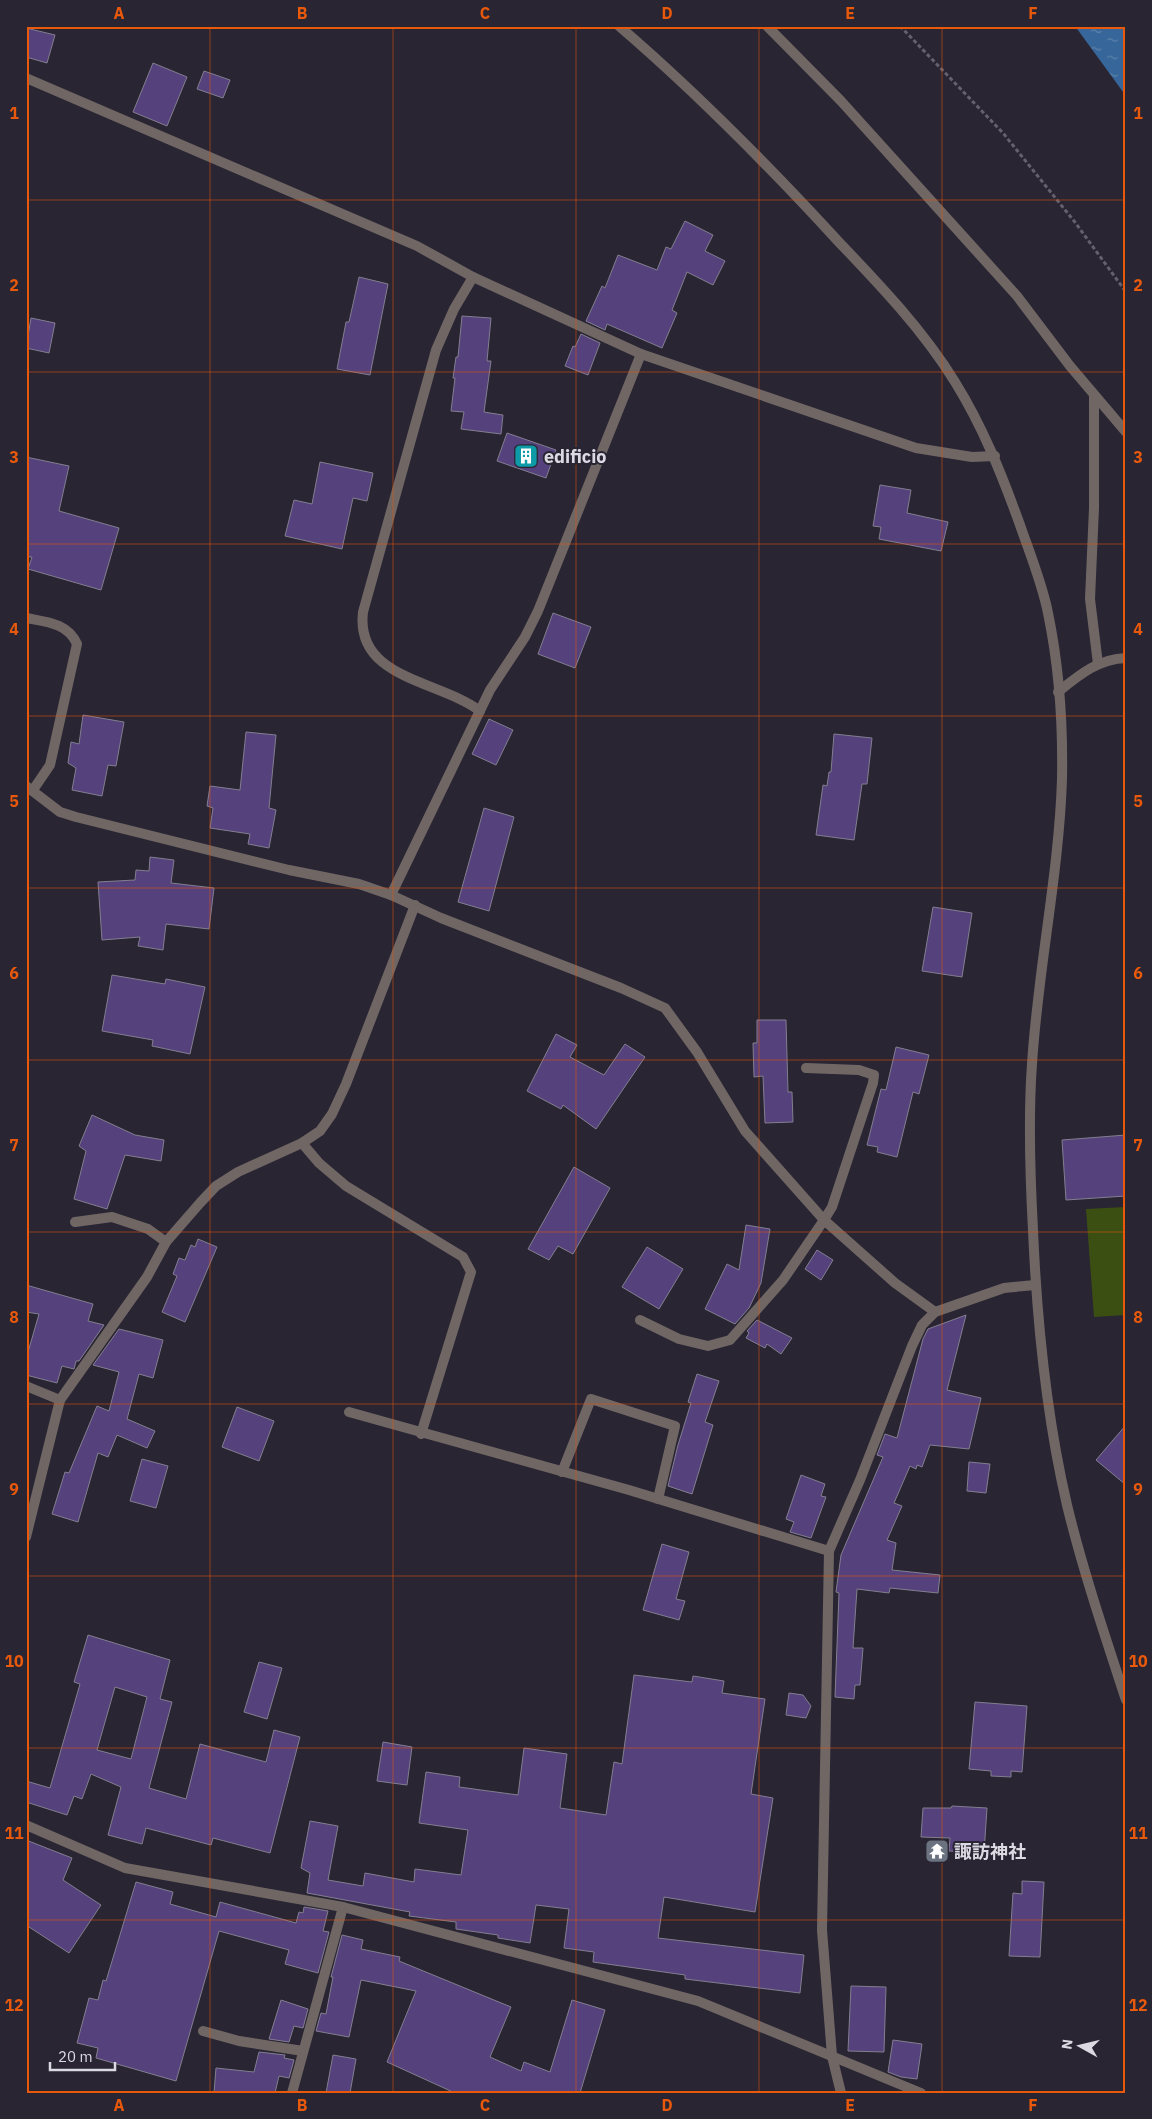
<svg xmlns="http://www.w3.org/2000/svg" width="1152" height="2119" font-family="'IBM Plex Sans','Noto Sans JP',sans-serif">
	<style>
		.park { fill: #3c4f13 }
		.water { fill: url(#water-ripples) }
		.building { fill: #55427d; stroke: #837e8f; fill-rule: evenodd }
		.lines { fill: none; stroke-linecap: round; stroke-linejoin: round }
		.path { stroke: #64606d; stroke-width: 3; stroke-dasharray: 4 2.5; stroke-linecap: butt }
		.service { stroke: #706765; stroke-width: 10 }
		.minor { stroke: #706765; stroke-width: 10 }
		.tertiary { stroke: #706765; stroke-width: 10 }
		.grid { fill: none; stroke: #e8590c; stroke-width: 1; stroke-opacity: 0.55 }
		.labels { text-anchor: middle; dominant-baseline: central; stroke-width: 4; stroke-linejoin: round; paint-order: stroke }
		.poi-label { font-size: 18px; font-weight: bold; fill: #dbd9e2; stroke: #292533; text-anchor: start }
		.neatline { fill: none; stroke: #e8590c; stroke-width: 2 }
		.grid-label { font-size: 16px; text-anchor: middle; font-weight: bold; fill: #e8590c }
	</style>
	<defs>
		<pattern id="water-ripples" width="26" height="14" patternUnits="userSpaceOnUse" patternTransform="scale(1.25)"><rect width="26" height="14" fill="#37679a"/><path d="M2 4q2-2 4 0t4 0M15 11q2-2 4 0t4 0" fill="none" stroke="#5d83ac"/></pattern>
	</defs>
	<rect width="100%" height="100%" fill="#292533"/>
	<path class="park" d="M1126 1207V1315L1094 1317 1086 1209Z"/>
	<path class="water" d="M1075 26H1126V96Z"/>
	<g class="building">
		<path d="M26 28 55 35 47 63 26 57Z"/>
		<path d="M153 63 187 77 167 126 133 112Z"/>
		<path d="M204 71 230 80 223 98 197 89Z"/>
		<path d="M685 221 713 235 705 251 725 261 713 285 687 272 672 310 677 313 662 348 607 324 605 330 586 321 602 286 605 288 618 255 657 270 666 247 671 249Z"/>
		<path d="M359 277 388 284 370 375 337 369 346 322H349Z"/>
		<path d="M462 316 491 318 487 361H491L484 412 503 415 501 434 461 429 464 412 451 411 455 378H453L456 357H458Z"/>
		<path d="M31 318 55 323 49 353 26 348Z"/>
		<path d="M581 334 600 343 588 375 565 366 573 346 575 347Z"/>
		<path d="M507 433 556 450 546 478 497 461Z"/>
		<path d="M26 457 69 466 59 511 119 528 101 590 28 569 32 557H26Z"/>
		<path d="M320 462 373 473 367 501 353 498 342 549 285 536 294 500 312 504Z"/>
		<path d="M880 485 911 490 907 513 948 522 941 551 879 539 881 527 873 526Z"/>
		<path d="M553 613 591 627 575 668 538 654Z"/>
		<path d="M83 715 124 722 116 766 108 765 102 796 72 790 76 768 68 763 71 742 79 744Z"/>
		<path d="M489 719 513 730 496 765 472 754Z"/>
		<path d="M246 732 276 735 269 808 276 810 269 848 248 844 250 834 210 828 213 808 207 806 210 786 240 790Z"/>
		<path d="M834 734 872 738 867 784H862L854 840 816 835 823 785 827 786 829 772H831Z"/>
		<path d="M484 808 514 817 489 911 458 902Z"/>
		<path d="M150 857 174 860 171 883 214 888 209 929 166 924 163 950 138 946 140 937 102 940 98 882 135 880 136 870 149 871Z"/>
		<path d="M933 907 972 913 962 977 922 971Z"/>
		<path d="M112 975 165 984 166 979 205 987 190 1054 152 1046 153 1040 102 1031Z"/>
		<path d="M757 1020H786L788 1092H792L793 1122 765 1123 763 1076 754 1077 753 1043H757Z"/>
		<path d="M556 1034 577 1045 570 1057 604 1075 625 1044 645 1057 596 1129 563 1105 561 1109 527 1091Z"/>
		<path d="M896 1047 929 1055 919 1094 913 1092 897 1157 877 1152 878 1147 867 1145 881 1089 886 1090Z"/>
		<path d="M92 1115 135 1135 164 1140 161 1161 125 1155 107 1209 74 1199 86 1151 79 1146Z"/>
		<path d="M1126 1135V1196L1066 1200 1062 1140Z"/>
		<path d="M574 1167 610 1188 573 1254 558 1246 549 1260 528 1249Z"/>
		<path d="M746 1225 770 1229 761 1283 749 1308 735 1324 705 1309 727 1264 739 1270Z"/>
		<path d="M198 1239 217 1247 185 1322 162 1312 177 1276 173 1274 179 1258 185 1260 191 1245 195 1247Z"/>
		<path d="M647 1247 683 1269 659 1309 622 1287Z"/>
		<path d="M817 1250 833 1260 821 1280 805 1269Z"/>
		<path d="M26 1285 93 1304 88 1321 104 1325 79 1361H76L74 1369 62 1366 57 1383 26 1375V1359L39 1314 26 1312Z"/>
		<path d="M966 1315 947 1390 981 1398 969 1449 930 1445 922 1467 917 1465 916 1469 910 1466 894 1503 902 1506 887 1540 896 1543 892 1570 940 1575 938 1593 890 1588 889 1593 857 1589 853 1648H863L860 1685H855L854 1699 835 1697 839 1593 836 1592 841 1555 883 1457 877 1455 885 1434 897 1438 923 1339 928 1329Z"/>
		<path d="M757 1320 792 1338 781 1354 767 1344 765 1348 746 1338 749 1333 747 1331Z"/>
		<path d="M119 1329 163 1340 153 1378 139 1374 127 1419 155 1431 147 1448 117 1435 108 1457 98 1453 78 1522 52 1514 65 1472 69 1473 97 1406 109 1411 119 1372 93 1365Z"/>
		<path d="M697 1374 719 1381 705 1422 713 1425 692 1494 668 1486 678 1445 691 1403 688 1402Z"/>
		<path d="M237 1407 274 1421 259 1461 222 1447Z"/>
		<path d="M1126 1425V1485L1096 1460Z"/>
		<path d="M142 1459 168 1466 156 1508 130 1501Z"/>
		<path d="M969 1462 990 1464 986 1493 967 1491Z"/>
		<path d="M801 1475 825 1484 821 1496 826 1497 811 1538 790 1532 794 1522 786 1519Z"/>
		<path d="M662 1544 689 1552 676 1599 685 1601 679 1620 643 1610Z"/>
		<path d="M88 1635 170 1660 160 1699 172 1702 149 1788 186 1799 200 1744 266 1762 274 1730 300 1737 270 1853 213 1838 211 1845 146 1828 142 1844 108 1835 121 1787 91 1774 82 1799 74 1796 67 1815 26 1802V1781L50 1788 80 1684 74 1682ZM115 1687 147 1697 131 1759 97 1750Z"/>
		<path d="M259 1662 282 1668 267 1719 244 1712Z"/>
		<path d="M634 1675 692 1682 693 1676 724 1681 722 1693 765 1699 751 1794 773 1798 755 1912 664 1897 658 1938 804 1955 800 1993 685 1979V1975L593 1962 594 1952 564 1948 569 1909 536 1905 530 1943 498 1938V1935L456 1929V1922L409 1916 410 1912 307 1893 310 1873 301 1868 310 1821 338 1826 328 1880 363 1886 365 1873 414 1882 415 1869 461 1875 468 1830 419 1823 426 1772 460 1777 459 1787 518 1795 524 1748 567 1754 560 1808 606 1815 614 1762 622 1764Z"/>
		<path d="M789 1693 803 1695 811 1706 806 1718 786 1715Z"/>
		<path d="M975 1702 1027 1706 1022 1772 1011 1771V1777L991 1776V1771L969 1769Z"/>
		<path d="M383 1742 412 1747 407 1785 377 1781Z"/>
		<path d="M952 1806 987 1808 984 1853 949 1851 950 1838 921 1837 923 1808H951Z"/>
		<path d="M26 1840 72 1858 63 1880 101 1905 69 1953 26 1925Z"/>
		<path d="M1022 1881 1044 1882 1040 1957 1009 1956 1013 1893 1022 1894Z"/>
		<path d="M136 1882 173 1892 170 1904 216 1917 220 1902 296 1923 299 1912 303 1913 304 1907 328 1911 323 1931 329 1932 318 1973 285 1964 289 1950 219 1931 176 2081 96 2058 98 2048 77 2043 89 1998 98 2000 103 1980 106 1981Z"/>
		<path d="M342 1935 363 1940 361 1949 400 1957 399 1961 511 2007 490 2057 521 2071 524 2062 550 2072 572 2000 605 2010 580 2093H455L387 2062 416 1991 361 1980 349 2037 316 2031 321 2013 326 2014 333 1977H331Z"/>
		<path d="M851 1986 886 1987 884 2052 848 2051Z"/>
		<path d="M281 2000 308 2009 303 2028 294 2026 289 2042 269 2039Z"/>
		<path d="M893 2040 922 2044 917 2079 901 2077 888 2072Z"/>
		<path d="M259 2052 285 2055 284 2058 294 2060 289 2078 279 2076 275 2093H214L216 2068 254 2072Z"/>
		<path d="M333 2055 356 2059 350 2093H326Z"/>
	</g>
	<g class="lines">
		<path class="path" d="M900 26 1003 133 1074 221 1126 292"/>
		<g class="service">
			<path d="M1094 395V508L1090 599 1098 664"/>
			<path d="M806 1068 859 1070 874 1075 873 1083 832 1207 824 1220"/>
		</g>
		<g class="minor">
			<path d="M767 26 841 101 1017 296 1070 366 1126 432"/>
			<path d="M26 78 417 246 473 277 641 354 916 448 972 457 995 456"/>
			<path d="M473 277 454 309 436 350 363 612C355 679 439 680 480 711"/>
			<path d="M26 618C47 622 68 623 77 644L50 765 33 790"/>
			<path d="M1058 692C1079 675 1098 659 1126 658"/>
			<path d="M26 786 60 812 76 817 289 870 359 884 391 895 441 918 621 988 665 1008 697 1052 745 1131 824 1220 895 1283 935 1312"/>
			<path d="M391 895 490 690 525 637 538 611 641 354"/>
			<path d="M302 1143 319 1163 346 1186 463 1257 471 1272 421 1434"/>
			<path d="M75 1222 112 1217 148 1229 166 1242"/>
			<path d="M640 1320 679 1339 708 1346 730 1340 783 1280 824 1220"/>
			<path d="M26 1386 60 1400"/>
			<path d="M349 1412 629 1490 829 1551"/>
			<path d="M562 1472 591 1399 675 1426 658 1499"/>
			<path d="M26 1537 60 1400 147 1277 166 1242 200 1203 216 1186 238 1172 302 1143 320 1131 332 1114 346 1084 415 905"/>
			<path d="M26 1825 125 1868 343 1907 698 2001 921 2093"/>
			<path d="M203 2031 239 2041 303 2051"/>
			<path d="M292 2093 343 1907"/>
			<path d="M841 2093 832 2056 822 1930 829 1551 860 1480 912 1346 922 1325 935 1312 1004 1288 1035 1285"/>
		</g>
		<path class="tertiary" d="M619 26C697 93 768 165 837 240 879 284 923 330 955 382 983 427 1002 475 1020 525 1030 554 1042 583 1048 613 1059 666 1063 724 1062 779 1059 874 1038 968 1032 1064 1028 1119 1030 1175 1033 1230 1037 1323 1046 1415 1067 1505 1083 1571 1105 1636 1126 1700"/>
	</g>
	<path class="grid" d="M210 26V2093M393 26V2093M576 26V2093M759 26V2093M942 26V2093M26 200H1126M26 372H1126M26 544H1126M26 716H1126M26 888H1126M26 1060H1126M26 1232H1126M26 1404H1126M26 1576H1126M26 1748H1126M26 1920H1126"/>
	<defs>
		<g id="building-square" transform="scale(1.25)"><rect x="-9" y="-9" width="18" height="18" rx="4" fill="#0f9aa8" stroke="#292533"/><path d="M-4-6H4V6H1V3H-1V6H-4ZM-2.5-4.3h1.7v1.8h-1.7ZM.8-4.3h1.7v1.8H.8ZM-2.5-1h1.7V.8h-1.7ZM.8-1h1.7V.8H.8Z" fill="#fff"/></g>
		<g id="temple-square" transform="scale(1.25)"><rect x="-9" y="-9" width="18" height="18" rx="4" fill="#6b7280" stroke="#292533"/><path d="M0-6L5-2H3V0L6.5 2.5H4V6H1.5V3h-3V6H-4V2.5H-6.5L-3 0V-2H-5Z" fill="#fff"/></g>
	</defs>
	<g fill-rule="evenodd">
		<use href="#building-square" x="526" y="456"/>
		<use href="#temple-square" x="937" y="1851"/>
	</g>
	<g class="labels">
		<g class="poi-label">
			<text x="544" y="456">edificio</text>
			<text x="954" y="1851">諏訪神社</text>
		</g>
	</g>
	<rect width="1152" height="2119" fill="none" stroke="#292533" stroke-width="55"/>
	<g transform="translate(1080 2046) rotate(278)" stroke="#292533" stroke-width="4" paint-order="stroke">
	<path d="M0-4L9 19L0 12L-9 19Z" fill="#dbd9e2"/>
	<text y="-8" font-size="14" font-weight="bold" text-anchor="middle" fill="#dbd9e2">N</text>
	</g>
	<path d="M50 2062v8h65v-8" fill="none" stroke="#dbd9e2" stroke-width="2.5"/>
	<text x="58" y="2062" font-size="15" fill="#dbd9e2" stroke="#292533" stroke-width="4" paint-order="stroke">20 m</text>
	<rect x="28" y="28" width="1096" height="2064" class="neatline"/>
	<g class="grid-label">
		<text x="119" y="19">A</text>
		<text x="302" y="19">B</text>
		<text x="485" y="19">C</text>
		<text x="667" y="19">D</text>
		<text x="850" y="19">E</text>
		<text x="1033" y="19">F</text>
		<text x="14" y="119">1</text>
		<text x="1138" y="119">1</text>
		<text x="14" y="291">2</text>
		<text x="1138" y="291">2</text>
		<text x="14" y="463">3</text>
		<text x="1138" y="463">3</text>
		<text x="14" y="635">4</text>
		<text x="1138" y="635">4</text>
		<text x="14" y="807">5</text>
		<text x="1138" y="807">5</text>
		<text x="14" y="979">6</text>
		<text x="1138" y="979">6</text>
		<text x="14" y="1151">7</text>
		<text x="1138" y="1151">7</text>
		<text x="14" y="1323">8</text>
		<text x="1138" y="1323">8</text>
		<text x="14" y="1495">9</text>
		<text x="1138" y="1495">9</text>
		<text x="14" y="1667">10</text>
		<text x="1138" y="1667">10</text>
		<text x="14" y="1839">11</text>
		<text x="1138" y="1839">11</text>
		<text x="14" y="2011">12</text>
		<text x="1138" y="2011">12</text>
		<text x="119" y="2111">A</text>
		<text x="302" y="2111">B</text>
		<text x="485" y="2111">C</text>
		<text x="667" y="2111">D</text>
		<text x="850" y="2111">E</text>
		<text x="1033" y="2111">F</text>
	</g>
</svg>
